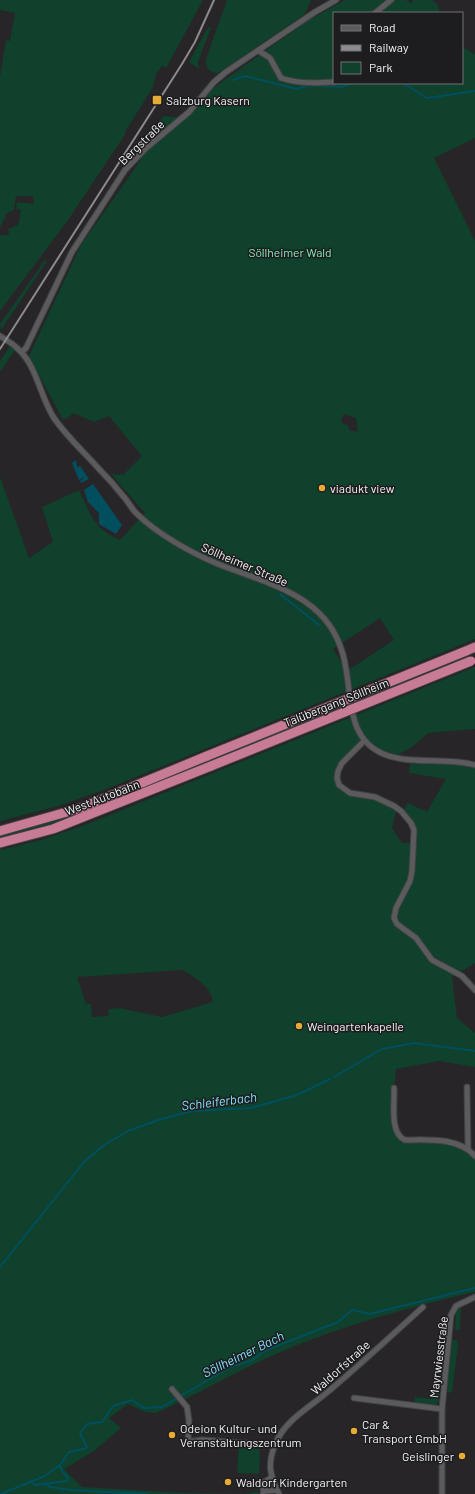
<svg xmlns="http://www.w3.org/2000/svg" width="475" height="1494" font-family="Barlow,sans-serif">
	<style>
		.green { fill: #0f412c; fill-rule: evenodd }
		.water { fill: #004f5f }
		.lines { fill: none; stroke-linecap: round; stroke-linejoin: round }
		.stream { stroke: #004f5f; stroke-width: 2 }
		.minor-casing { stroke: #424143; stroke-width: 7 }
		.motorway-casing { stroke: #424143; stroke-width: 11 }
		.minor { stroke: #5b5a5c; stroke-width: 5 }
		.motorway { stroke: #c87b95; stroke-width: 9 }
		.rail { stroke: #8c8a8d; stroke-width: 2 }
		.motorway-bridge-casing { stroke: #424143; stroke-width: 11; stroke-linecap: butt }
		.motorway-bridge { stroke: #c87b95; stroke-width: 9 }
		.poi-dot { fill: #e6ac36; stroke: #1d1c1e; stroke-width: 1.5 }
		.labels { text-anchor: middle; dominant-baseline: central; stroke-width: 3; stroke-linejoin: round; paint-order: stroke }
		.poi-label { font-size: 12px; fill: #f2f1f3; stroke: #1d1c1e; text-anchor: start }
		.street-label { font-size: 12px; fill: #f2f1f3; stroke: #1d1c1e }
		.park-label { font-size: 12px; fill: #85eab9; stroke: #1d1c1e }
		.water-label { font-size: 13px; font-style: italic; fill: #83e0f9; stroke: #1d1c1e }
	</style>
	<rect width="100%" height="100%" fill="#272528"/>
	<g class="green">
		<path d="M0 0H203L166 68 162 66 156 74 153 87 125 132 126 133 68 220 0 311V235H9L8 229 18 225 21 210 16 209 17 202 34 204 33 196H16L14 210 7 213 0 228V77L6 40 10 41 15 13 0 10Z"/>
		<path d="M227 0H311L305 14 218 73C209 73 205 67 206 59Z"/>
		<path d="M345 0H406L411 3 413 0H432L438 5 440 13H334V83H462V47L475 54V138L434 158 475 241V639L109 788 58 806 0 821V477L29 558 53 542 42 507 79 490C91 514 93 529 120 540L145 513 111 474 123 475 142 456 109 416 94 422 73 413 69 417 63 420 29 356 81 245 140 161 142 144 150 131 164 116 175 117 190 114 205 95 223 81 309 20ZM344 414 356 418 358 432 349 430 348 425 343 424 341 420ZM380 618 394 640 347 671 333 649Z"/>
		<path d="M208 27 211 28 198 62 199 69 189 62Z"/>
		<path d="M45 260 47 261 1 330 0 324Z"/>
		<path d="M10 346 15 350 0 372V361Z"/>
		<path d="M475 667V729L428 733 412 747 397 755 382 750 365 738 341 761 338 786 374 798 396 811 392 828 402 843H411L416 837 403 811 408 803 427 812 446 779 409 773 410 764 456 763 475 768V963L452 977 457 1018 475 1033V1067L439 1061 396 1069C394 1089 390 1111 395 1131 399 1149 426 1140 439 1141 452 1143 467 1148 475 1158V1292C407 1308 340 1326 276 1354 235 1372 196 1395 156 1413L145 1412 128 1404 109 1418 121 1428 94 1451 64 1469 82 1487 183 1493 246 1494 258 1491V1494H0V850L41 840 85 825ZM183 970C195 978 211 986 213 1002L162 1017 119 1008 109 1009 108 1016 92 1017 91 1004H86L77 977Z"/>
		<path d="M106 803V805L64 821 0 839V836L62 819Z"/>
		<path d="M461 1306 460 1330H455L456 1312Z"/>
		<path d="M452 1340H457L458 1345 452 1392 449 1393 447 1391Z"/>
		<path d="M440 1374H442L439 1401 435 1405 414 1403 415 1397 433 1399 435 1380H439Z"/>
		<path d="M239 1447 260 1449 259 1474 237 1473Z"/>
	</g>
	<g class="water">
		<path d="M76 460 77 467 80 466 89 479 81 483 80 481 86 477 79 480 72 463Z"/>
		<path d="M93 484 122 525 116 534 99 524V513L88 502 84 490Z"/>
	</g>
	<g class="lines">
		<g class="stream">
			<path d="M233 80 245 76 297 89 310 85 342 87 351 83"/>
			<path d="M403 83 427 98 475 91"/>
			<path d="M280 594 319 625"/>
			<path d="M334 1077 382 1049 414 1043 475 1051"/>
			<path d="M0 1267 84 1162 104 1145 128 1131 158 1120 192 1111 251 1108 297 1095 330 1079"/>
			<path d="M30 1481 35 1485 67 1481 68 1478 62 1471 60 1465"/>
			<path d="M45 1483 50 1487 70 1490 147 1494"/>
			<path d="M1 1494 45 1476 60 1465 69 1452 87 1448 80 1433 87 1424 102 1422 113 1406 132 1400 144 1408 162 1407 232 1366 251 1361 264 1351 338 1322 352 1310 370 1314 475 1288"/>
		</g>
		<g class="minor-casing">
			<g id="minor">
				<path d="M375 13 391 0"/>
				<path d="M259 51 270 58 281 78C298 84 317 83 334 82"/>
				<path d="M0 336C6 340 12 343 17 348 37 365 40 397 54 418 67 437 85 453 100 470 108 478 116 487 123 496 128 501 131 508 136 513 156 533 191 553 218 564 250 577 295 588 320 614 335 629 343 649 346 669 352 702 348 741 386 755 414 765 446 757 475 765"/>
				<path d="M22 352 26 348 72 252 125 170 145 149 189 112 214 82 226 72 315 12 336 0"/>
				<path d="M364 741 342 763 338 771 337 778 339 785 350 793 375 797 394 806 401 811 411 823 414 830 412 871 410 881 396 908 394 918 397 924 416 938 432 960 462 976 475 990"/>
				<path d="M467 1087 468 1148"/>
				<path d="M394 1088C395 1103 389 1133 405 1140 428 1140 458 1137 475 1156"/>
				<path d="M172 1389 187 1407 189 1421 188 1442 202 1440 275 1445"/>
				<path d="M354 1398 442 1409"/>
				<path d="M264 1491 277 1490"/>
				<path d="M263 1494 264 1491 261 1484 271 1478"/>
				<path d="M279 1494C270 1476 267 1464 275 1445 283 1421 312 1406 330 1390 362 1363 392 1335 423 1307"/>
				<path d="M442 1494V1409L451 1315 456 1306 475 1297"/>
			</g>
		</g>
		<g class="motorway-casing">
			<g id="motorway">
				<path d="M466 651 475 647"/>
				<path d="M0 831 81 808 207 756"/>
				<path d="M0 843 53 829 211 766"/>
			</g>
		</g>
		<use href="#minor" class="minor"/>
		<use href="#motorway" class="motorway"/>
		<path class="rail" d="M0 349 182 64 195 42 214 0"/>
		<g class="motorway-bridge-casing">
			<g id="motorway-bridge">
				<path d="M207 756 466 651"/>
				<path d="M211 766 471 661"/>
			</g>
		</g>
		<use href="#motorway-bridge" class="motorway-bridge"/>
	</g>
	<g class="poi-dot">
		<rect x="152" y="95" width="10" height="10" rx="2"/>
		<circle cx="322" cy="488" r="4"/>
		<circle cx="299" cy="1026" r="4"/>
		<circle cx="354" cy="1431" r="4"/>
		<circle cx="172" cy="1435" r="4"/>
		<circle cx="462" cy="1456" r="4"/>
		<circle cx="228" cy="1482" r="4"/>
	</g>
	<g class="labels">
		<g class="poi-label">
			<text x="166" y="100">Salzburg Kasern</text>
			<text x="330" y="488">viadukt view</text>
			<text x="307" y="1026">Weingartenkapelle</text>
			<text x="362" y="1424">Car &amp;<tspan x="362" dy="14">Transport GmbH</tspan></text>
			<text x="180" y="1428">Odeion Kultur- und<tspan x="180" dy="14">Veranstaltungszentrum</tspan></text>
			<text x="454" y="1456" text-anchor="end">Geislinger</text>
			<text x="236" y="1482">Waldorf Kindergarten</text>
		</g>
		<g class="street-label">
			<text transform="translate(141 142) rotate(-44)">Bergstraße</text>
			<text transform="translate(245 564) rotate(23)">Söllheimer Straße</text>
			<text transform="translate(336 702) rotate(-22)">Talübergang Söllheim</text>
			<text transform="translate(102 797) rotate(-21)">West Autobahn</text>
			<text transform="translate(438 1357) rotate(-83)">Mayrwiesstraße</text>
			<text transform="translate(340 1367) rotate(-42)">Waldorfstraße</text>
		</g>
		<g class="park-label">
			<text x="290" y="252">Söllheimer Wald</text>
		</g>
		<g class="water-label">
			<text transform="translate(219 1101) rotate(-7)">Schleiferbach</text>
			<text transform="translate(243 1354) rotate(-26)">Söllheimer Bach</text>
		</g>
	</g>
	<rect x="333" y="12" width="130" height="72" fill="#1d1c1e" stroke="#727173"/>
	<rect x="341" y="25" width="20" height="6" fill="#5b5a5c" stroke="#727173"/>
	<text x="369" y="32" font-size="12" fill="#f2f1f3">Road</text>
	<rect x="341" y="45" width="20" height="6" fill="#8c8a8d" stroke="#727173"/>
	<text x="369" y="52" font-size="12" fill="#f2f1f3">Railway</text>
	<rect x="341" y="62" width="20" height="12" fill="#0f412c" stroke="#727173"/>
	<text x="369" y="72" font-size="12" fill="#f2f1f3">Park</text>
</svg>
